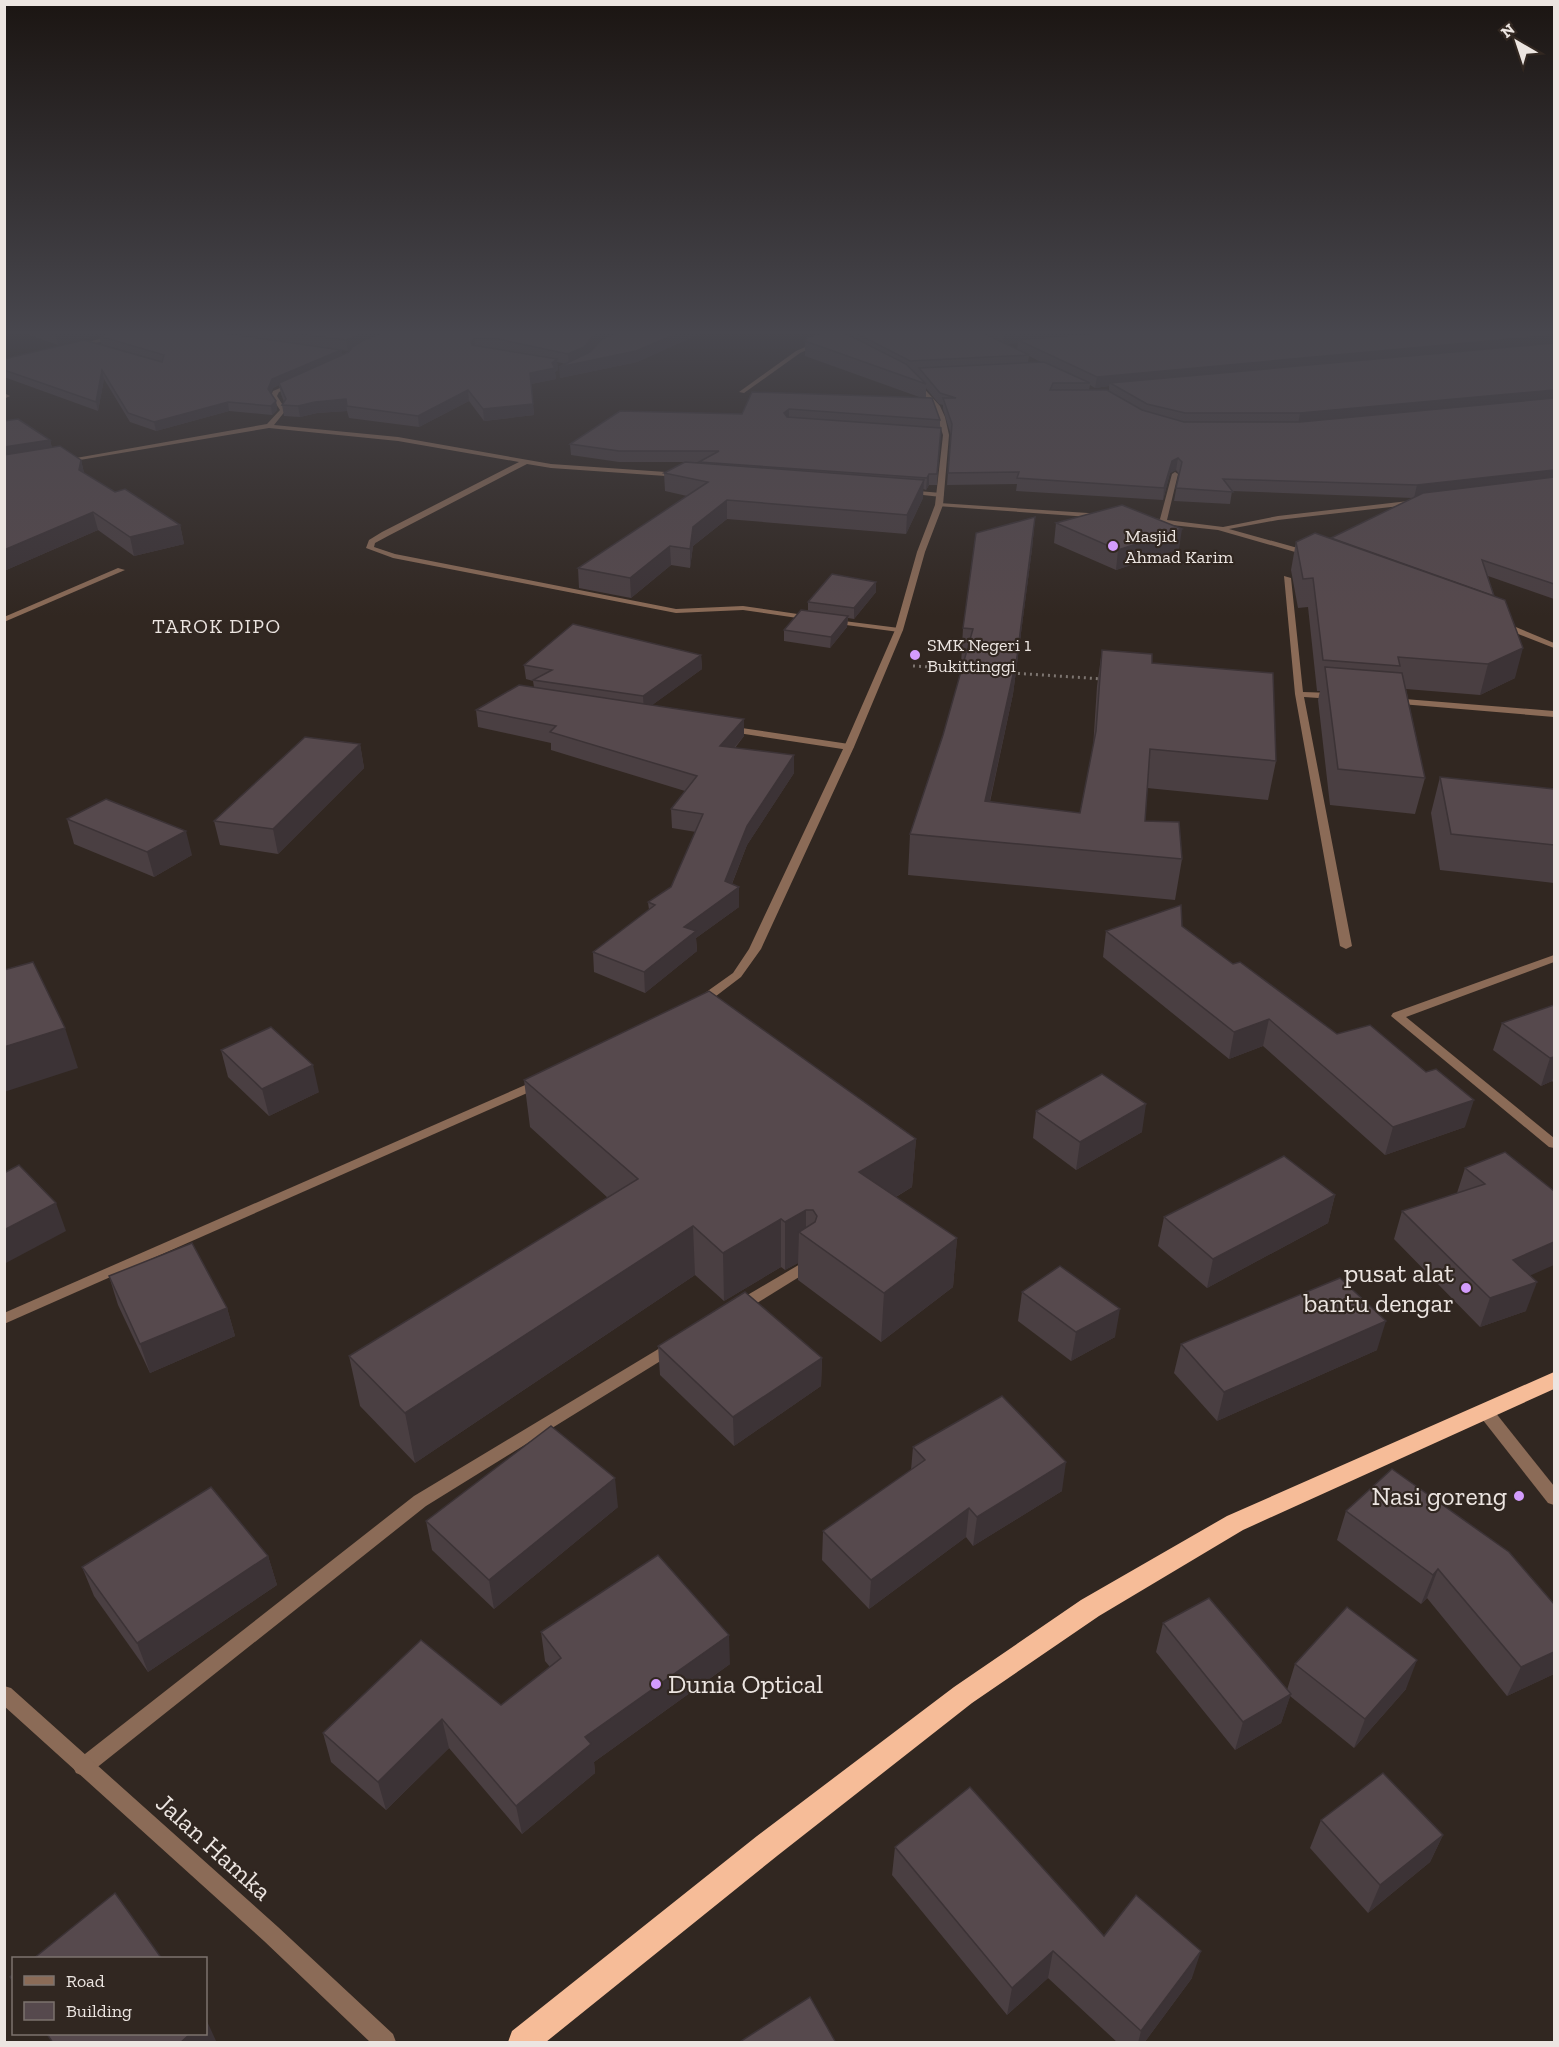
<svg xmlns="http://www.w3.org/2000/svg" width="1559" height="2047" font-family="'Zilla Slab',serif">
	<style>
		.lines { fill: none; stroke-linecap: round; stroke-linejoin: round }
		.path { stroke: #7d7570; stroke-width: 3; stroke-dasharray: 2 4; stroke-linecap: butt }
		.service { fill: #8b6b57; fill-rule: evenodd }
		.minor { fill: #8b6b57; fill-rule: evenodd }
		.tertiary { fill: #8b6b57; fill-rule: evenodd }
		.trunk { fill: #f6bc98; fill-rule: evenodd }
		.wall { fill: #4a3f42; fill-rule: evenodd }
		.shaded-wall { fill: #3c3336 }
		.building { fill: #56494d; stroke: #3c3336; stroke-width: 1.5 }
		.poi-dot { fill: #d39cfc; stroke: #312721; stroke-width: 2 }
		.labels { text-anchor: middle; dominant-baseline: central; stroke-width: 4.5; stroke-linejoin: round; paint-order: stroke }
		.far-poi-label { font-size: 18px; fill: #ece5e1; stroke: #312721; text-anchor: start }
		.far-quarter-label { font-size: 20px; letter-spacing: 1.5px; fill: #ece5e1; stroke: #312721 }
		.near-poi-label { font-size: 26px; fill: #ece5e1; stroke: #312721; text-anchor: end }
		.near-street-label { font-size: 26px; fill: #ece5e1; stroke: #312721 }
	</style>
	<rect width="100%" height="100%" fill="#312721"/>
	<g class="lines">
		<g class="path">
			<path d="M913 666 966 669"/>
			<path d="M1012 673 1103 679"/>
		</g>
		<g class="service">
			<path d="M1284 576 1291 578 1303 692 1333 693 1337 696 1333 699 1304 697 1352 946 1346 949 1340 946 1295 694Z"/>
			<path d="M1392 698 1554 711V717L1389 703V699Z"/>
		</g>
		<g class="minor">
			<path d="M126 330H130L129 334 77 348 74 346 125 332Z"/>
			<path d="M819 341 821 344 800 353 744 393 739 392 796 351Z"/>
			<path d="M294 382 296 385 279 392 277 396 286 410 274 425 398 437 551 464 680 473 683 475 680 477 551 468 527 464 388 536 375 543 374 547 395 554 676 609 743 606 811 616 815 618 811 620 743 610 676 613 393 558 366 548 369 540 382 532 519 462 398 441 269 428 62 463 59 461 267 424 280 410 271 396 273 391Z"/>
			<path d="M4 393 10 396 4 399Z"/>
			<path d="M1175 472 1178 474 1167 520 1223 527 1278 516 1417 500 1421 502 1417 504 1278 520 1229 529 1312 552V556H1309L1218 530 1144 522 1143 520 1147 518 1160 519 1172 474Z"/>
			<path d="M907 490 941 493 944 495 941 497 905 493 904 492Z"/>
			<path d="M939 503 1103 514 1107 516 1103 518 937 506V504Z"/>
			<path d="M118 568 125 570 4 622V617Z"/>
			<path d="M828 619 899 628 903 630 899 632 831 623 827 621Z"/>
			<path d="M1500 623H1506L1554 643V648L1500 627Z"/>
			<path d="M728 726 849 744 854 747 849 750 725 731V727Z"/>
			<path d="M1554 955V962L1406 1017 1554 1138V1148L1549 1147 1391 1016 1393 1013Z"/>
			<path d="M807 1260 812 1261 814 1265 812 1269 744 1311 739 1312 734 1311 732 1307 734 1303Z"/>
			<path d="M670 1342 675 1344 678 1348 675 1352 426 1506 90 1773 83 1776 76 1773 73 1767 76 1761 414 1496Z"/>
			<path d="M1485 1405 1491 1407 1554 1486V1505L1548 1503 1479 1415 1477 1411 1479 1407Z"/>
		</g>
		<g class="tertiary">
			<path d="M814 330H820L841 338 836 339Z"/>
			<path d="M913 381H917L940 406 945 417 949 435 943 505 925 552 903 630 854 747 761 949 741 977 703 1006H695L693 1003 695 1000 733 973 749 949 844 747 895 630 917 552 935 505 943 435 934 407 913 383Z"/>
			<path d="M539 1079 543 1080 545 1083 543 1086 4 1324V1313Z"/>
			<path d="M4 1686 11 1688 278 1927 393 2034 396 2042H370L264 1941 4 1706Z"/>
		</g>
		<path class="trunk" d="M1554 1372V1389L1243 1530 1099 1616 972 1703 777 1856 546 2042H508L512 2031 757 1836 954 1687 1081 1600 1227 1516Z"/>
	</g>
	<g class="wall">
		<path d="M16 330H118L58 345Z"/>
		<path d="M121 330H708L637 362 560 378 566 364 557 362 558 370 555 372 556 379 531 384 534 415 484 421 469 401 419 427 349 418 347 411 317 413 300 417 284 416 282 405 284 402 281 394 279 385 273 388 271 393 276 401 277 410 272 415 229 411 156 431 130 422 104 379 98 411 4 377V359L160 361 101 344 99 336ZM599 343 588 354 596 344ZM351 349 349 352 342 356 341 350 348 351Z"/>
		<path d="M731 330H748L742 333Z"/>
		<path d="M826 330H1554V599L1488 576 1515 678 1480 695 1406 689 1425 778 1415 814 1330 805 1318 700 1320 691H1317L1308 607 1298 608 1291 570 1296 542 1331 538 1413 498 1232 491 1230 504 1174 501 1179 474 1176 470 1170 473 1163 500 1016 491 1017 484 947 485 951 435 943 409V405L939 404 926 388V398L940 420V428H941L937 485H929L926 490 923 489V498L906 534 727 519 693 546 690 568 671 565 631 598 579 588 578 568 687 496 665 491 664 473 699 464V462H619L571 455 570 444 742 414 752 392 922 398 805 356V341L828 330ZM1018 343 1017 349 1006 344ZM1029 356 1041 362H1028ZM1090 385 1095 388 1109 386V391L1089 390Z"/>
		<path d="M50 440 52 448 81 460 84 473 115 492 180 525 184 544 134 556 98 530 4 571Z"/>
		<path d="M1035 517 1032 549 1013 694 990 802 1080 813 1093 748 1097 686 1102 650 1152 663 1276 761 1268 800 1147 788 1145 821 1182 859 1175 900 908 875 910 834 943 735 963 664H961L963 628Z"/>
		<path d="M1056 523 1179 549 1116 570 1054 543Z"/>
		<path d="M876 582V592L854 619 848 618 847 627 830 648 784 641V630L808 611V602Z"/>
		<path d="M701 655 702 669 652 705 744 719V736L735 748 794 755V773L747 845 732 884 739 887V907L696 938 697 951 645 993 594 972 593 952 649 910 648 902 671 887 696 832 672 828 671 809 685 791 551 750V743L478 727 476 710 534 687 533 681 526 679 524 665Z"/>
		<path d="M360 744 364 768 278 854 220 845 214 821Z"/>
		<path d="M1440 777 1554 789V883L1440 870 1431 813Z"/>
		<path d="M67 819 192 855 154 877 74 844Z"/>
		<path d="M1182 926 1233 964 1337 1034 1465 1127 1385 1155 1263 1046 1229 1059 1103 957 1106 931Z"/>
		<path d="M1554 1005V1083L1552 1081 1541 1086 1493 1050 1502 1023Z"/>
		<path d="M221 1050 319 1092 269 1116 228 1077Z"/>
		<path d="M524 1080 916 1139 912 1187 896 1197 957 1238 953 1287 881 1342 798 1280V1263L785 1270 781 1267 724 1301 695 1275 415 1463 360 1406 349 1356 608 1198 530 1127Z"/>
		<path d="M1036 1111 1142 1132 1076 1170 1033 1138Z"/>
		<path d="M1505 1152 1526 1311 1480 1327 1394 1239 1402 1211 1457 1193 1465 1168Z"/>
		<path d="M1335 1195 1328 1223 1207 1288 1158 1246 1164 1217Z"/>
		<path d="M109 1276 227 1308 235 1336 150 1373 118 1305Z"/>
		<path d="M1022 1292 1115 1337 1071 1361 1018 1321Z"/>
		<path d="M1181 1344 1377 1350 1217 1421 1174 1373Z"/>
		<path d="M658 1346 822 1358 821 1386 734 1446 660 1375Z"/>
		<path d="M913 1447 1062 1491 973 1546 966 1537 869 1609 822 1560 823 1531 911 1470Z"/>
		<path d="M618 1507 494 1609 432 1550 426 1521Z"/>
		<path d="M1346 1511 1554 1604V1674L1507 1696 1427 1598 1421 1604 1337 1540Z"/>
		<path d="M268 1556 277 1585 148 1672 94 1596 82 1567Z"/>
		<path d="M1163 1623 1287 1690 1295 1664 1406 1689 1354 1748 1290 1696 1281 1723 1235 1750 1156 1652Z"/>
		<path d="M541 1632 730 1664 594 1762 595 1773 522 1834 449 1748 386 1810 331 1762 323 1733 501 1705 550 1667 545 1661Z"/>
		<path d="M1321 1820 1443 1835 1430 1862 1368 1913 1310 1848Z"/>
		<path d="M895 1847 1104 1936 1192 1978 1144 2043H1118L1048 1978 1007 2015 892 1875Z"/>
	</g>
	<g class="shaded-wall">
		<path d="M75 330H118L58 345 55 334Z"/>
		<path d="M372 330H397L348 351 346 340Z"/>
		<path d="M606 330H631L596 344 585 357 569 365 568 354 595 334Z"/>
		<path d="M685 330H708L637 362 560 378 559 367Z"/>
		<path d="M1057 330H1195L1018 340V343L1003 344 1004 333Z"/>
		<path d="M1554 335V345L1110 383 1109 386 1095 388 1097 377Z"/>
		<path d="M475 338 476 349 472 351 471 341Z"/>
		<path d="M341 350 342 358 279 383V385L273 388 269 397 268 389 272 379Z"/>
		<path d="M557 359 558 370 555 372 556 379 531 384 530 373 552 363Z"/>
		<path d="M102 370 104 379 98 411 96 402Z"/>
		<path d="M468 390 469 401 419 427 418 416Z"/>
		<path d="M1554 390V398L1298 425 1300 413Z"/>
		<path d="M346 399 347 411 317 413 300 417 298 406 315 402Z"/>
		<path d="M276 401 277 410 272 415 271 406Z"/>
		<path d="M228 402 229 411 156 431 154 422Z"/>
		<path d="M533 404 534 415 484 421 483 409Z"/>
		<path d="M789 409V420L784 413Z"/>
		<path d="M50 440 54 456 4 465V447Z"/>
		<path d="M1178 458 1176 470 1170 473 1163 500 1164 488 1172 461Z"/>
		<path d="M81 460 85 477 79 470Z"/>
		<path d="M1554 470V481L1414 498 1417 485Z"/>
		<path d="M929 474V485L926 490 927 478Z"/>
		<path d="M924 480 923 498 906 534 907 515Z"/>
		<path d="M727 500V519L693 546 690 568V549L693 527Z"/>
		<path d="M93 512 98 530 4 571V550Z"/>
		<path d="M1035 517 1032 549 1013 694 981 841 985 801Z"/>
		<path d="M180 525 184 544 134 556 130 537Z"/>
		<path d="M1182 529 1179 549 1116 570 1118 550Z"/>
		<path d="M670 546 671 565 631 598 630 578Z"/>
		<path d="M876 582V592L854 619V608Z"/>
		<path d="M848 616 847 627 830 648 831 637Z"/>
		<path d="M1523 648 1515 678 1480 695 1488 664Z"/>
		<path d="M701 655 702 669 644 711 643 696Z"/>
		<path d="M744 719V736L720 764V746Z"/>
		<path d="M360 744 364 768 278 854 273 829Z"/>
		<path d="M794 755V773L747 845 727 896 739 887V907L696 938 697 951 645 993 644 972 725 881 747 826Z"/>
		<path d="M186 831 192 855 154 877 147 852Z"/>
		<path d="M1269 1019 1263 1046 1229 1059 1234 1032Z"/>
		<path d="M65 1028 78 1068 4 1092V1047Z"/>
		<path d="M1554 1057V1075L1552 1081 1541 1086 1550 1058Z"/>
		<path d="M313 1065 319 1092 269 1116 262 1089Z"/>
		<path d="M1474 1100 1465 1127 1385 1155 1393 1127Z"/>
		<path d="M1146 1104 1142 1132 1076 1170 1080 1142Z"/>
		<path d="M916 1139 912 1187 857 1220 859 1172Z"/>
		<path d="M1335 1195 1328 1223 1207 1288 1213 1259Z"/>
		<path d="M56 1203 66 1231 4 1264V1230Z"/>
		<path d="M806 1210V1237L799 1232 798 1263 785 1270V1222Z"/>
		<path d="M781 1219V1267L724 1301 723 1253Z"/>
		<path d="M693 1226 695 1275 415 1463 405 1413Z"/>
		<path d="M957 1238 953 1287 881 1342 884 1293Z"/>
		<path d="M1554 1242V1265L1502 1288 1513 1260Z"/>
		<path d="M1537 1282 1526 1311 1480 1327 1490 1298Z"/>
		<path d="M227 1308 235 1336 150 1373 140 1344Z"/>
		<path d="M1120 1309 1115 1337 1071 1361 1076 1332Z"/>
		<path d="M1386 1321 1377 1350 1217 1421 1224 1392Z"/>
		<path d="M822 1358 821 1386 734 1446 733 1417Z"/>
		<path d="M1066 1462 1062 1491 973 1546 977 1517Z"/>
		<path d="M615 1478 618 1507 494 1609 489 1580Z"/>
		<path d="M969 1508 966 1537 869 1609 871 1580Z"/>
		<path d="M268 1556 277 1585 148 1672 137 1643Z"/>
		<path d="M1438 1569 1427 1598 1421 1604 1433 1575Z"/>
		<path d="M729 1635 730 1664 594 1762 595 1773 522 1834 516 1806 585 1737Z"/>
		<path d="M1554 1652V1674L1507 1696 1521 1667Z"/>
		<path d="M1417 1660 1406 1689 1354 1748 1365 1719Z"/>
		<path d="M1291 1694 1281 1723 1235 1750 1243 1722Z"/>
		<path d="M442 1719 449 1748 386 1810 378 1782Z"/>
		<path d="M1443 1835 1430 1862 1368 1913 1380 1885Z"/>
		<path d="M1053 1951 1048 1978 1007 2015 1012 1988Z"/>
		<path d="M1201 1951 1192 1978 1144 2043H1138L1141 2031Z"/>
		<path d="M206 2019 217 2043H180L190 2034H206Z"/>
	</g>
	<g class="building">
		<path d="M42 330H75L55 334Z"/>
		<path d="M121 330H202L341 350 272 379 268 389 276 401 271 406 228 402 154 422 128 413 102 370 96 402 4 370V359L84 340 162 362 164 355 99 336Z"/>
		<path d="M268 330H372L346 340Z"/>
		<path d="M389 330H606L595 334 584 347 568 354 498 339 475 338 471 341 472 345 557 359 552 363 555 368 530 373 533 404 483 409 468 390 418 416 347 406 346 399 315 402 298 406 282 405 286 399 279 383 349 352 352 347 364 340Z"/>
		<path d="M625 330H685L636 351 559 367 590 352 602 339Z"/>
		<path d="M830 330H839L906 364 926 384 805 341 807 338Z"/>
		<path d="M850 330H977L1029 355 910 361Z"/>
		<path d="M994 330H1057L1004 333Z"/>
		<path d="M1131 330H1549L1554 331V335L1097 377 1018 340Z"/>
		<path d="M1554 343V390L1300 413H1185L1147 404 1110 383Z"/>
		<path d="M1044 362 1090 383H1053L1050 390H1107L1142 410 1184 422H1300L1554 398V470L1417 485 1223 479 1233 492 1176 488 1182 462 1178 458 1172 461 1164 488 1017 478 1019 472 948 473 952 424 943 398H956L940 393 919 368Z"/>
		<path d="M752 392 932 398 940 420 789 409 784 413 787 417 941 428 937 474H929L927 478 699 462 719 451H619L570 444 620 411 742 414Z"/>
		<path d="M18 419 50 440 4 447V421Z"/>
		<path d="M60 446 81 460 79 470 115 492 125 489 180 525 130 537 93 512 4 550V455Z"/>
		<path d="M685 462 924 480 907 515 727 500 693 527 690 549 670 546 630 578 578 568 708 482 664 473Z"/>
		<path d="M1554 477V584L1482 560 1494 596 1331 538 1423 493Z"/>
		<path d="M1122 505 1182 529 1118 550 1056 523Z"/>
		<path d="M1035 517 1017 657 985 801 1080 813 1096 731 1102 650 1152 654V663L1273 673 1276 761 1150 749 1145 821 1179 822 1182 859 910 834 943 735 973 629 963 628 976 533Z"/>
		<path d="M1315 533 1505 600 1523 648 1488 664 1398 657 1400 666 1323 660 1313 578 1303 579 1296 542Z"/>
		<path d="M832 574 876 582 854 608 808 602Z"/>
		<path d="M801 610 848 616 831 637 784 630Z"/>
		<path d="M573 624 701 655 643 696 533 680 552 670 524 665Z"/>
		<path d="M1325 667 1402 673 1425 778 1338 769Z"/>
		<path d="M519 685 744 719 720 746 794 755 747 826 725 881 739 887 684 927 696 931 644 972 593 952 655 905 648 902 671 887 703 814 671 809 697 776 550 732 556 726 476 710Z"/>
		<path d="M305 737 360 744 273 829 214 821Z"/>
		<path d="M1440 777 1554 789V845L1451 834Z"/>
		<path d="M106 799 186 831 147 852 67 819Z"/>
		<path d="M1181 905 1182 926 1233 964 1240 962 1337 1034 1370 1025 1426 1072 1436 1069 1474 1100 1393 1127 1269 1019 1234 1032 1106 931Z"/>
		<path d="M33 962 65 1028 4 1047V970Z"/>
		<path d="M709 991 916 1139 859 1172 957 1238 884 1293 799 1232 815 1222 817 1216 813 1210H806L785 1222 781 1219 723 1253 693 1226 405 1413 349 1356 638 1179 524 1080Z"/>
		<path d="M1554 1005V1057L1550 1058 1502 1023Z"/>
		<path d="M271 1027 313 1065 262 1089 221 1050Z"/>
		<path d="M1102 1074 1146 1104 1080 1142 1036 1111Z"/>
		<path d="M1505 1152 1554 1191V1242L1513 1260 1537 1282 1490 1298 1402 1211 1485 1184 1465 1168Z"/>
		<path d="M1284 1156 1335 1195 1213 1259 1164 1217Z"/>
		<path d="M19 1165 56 1203 4 1230V1173Z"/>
		<path d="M192 1243 227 1308 140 1344 109 1276Z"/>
		<path d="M1060 1266 1120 1309 1076 1332 1022 1292Z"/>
		<path d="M1340 1278 1386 1321 1224 1392 1181 1344Z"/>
		<path d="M745 1292 822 1358 733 1417 658 1346Z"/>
		<path d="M1002 1396 1066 1462 977 1517 969 1508 871 1580 823 1531 925 1460 913 1447Z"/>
		<path d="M551 1426 615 1478 489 1580 426 1521Z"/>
		<path d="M1392 1469 1509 1552 1554 1604V1652L1521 1667 1438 1569 1433 1575 1346 1511Z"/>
		<path d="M211 1487 268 1556 137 1643 82 1567Z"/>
		<path d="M658 1555 729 1635 585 1737 591 1744 516 1806 442 1719 378 1782 323 1733 421 1640 501 1705 561 1658 541 1632Z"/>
		<path d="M1209 1598 1291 1694 1243 1722 1163 1623Z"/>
		<path d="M1347 1607 1417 1660 1365 1719 1295 1664Z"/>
		<path d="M1383 1773 1443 1835 1380 1885 1321 1820Z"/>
		<path d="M970 1787 1104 1936 1136 1895 1201 1951 1141 2031 1053 1951 1012 1988 895 1847Z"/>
		<path d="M115 1893 162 1959H33Z"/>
		<path d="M14 1974V1982L10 1977Z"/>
		<path d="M810 1997 836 2043H738Z"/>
		<path d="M47 2034H190L180 2043H53Z"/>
	</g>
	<linearGradient id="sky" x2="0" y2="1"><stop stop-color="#1b1512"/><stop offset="0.54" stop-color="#48474e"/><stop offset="1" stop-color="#48474e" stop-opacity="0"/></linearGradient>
	<rect width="1559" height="616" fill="url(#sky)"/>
	<g class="poi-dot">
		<circle cx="1113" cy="546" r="6"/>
		<circle cx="915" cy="655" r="6"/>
		<circle cx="1466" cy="1288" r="6"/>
		<circle cx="1519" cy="1496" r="6"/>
		<circle cx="656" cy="1684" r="6"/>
	</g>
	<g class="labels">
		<g class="far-poi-label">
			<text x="1125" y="536">Masjid<tspan x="1125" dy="21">Ahmad Karim</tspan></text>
			<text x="927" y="645">SMK Negeri 1<tspan x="927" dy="21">Bukittinggi</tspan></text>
		</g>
		<g class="far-quarter-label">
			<text x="217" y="626">TAROK DIPO</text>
		</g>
		<g class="near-poi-label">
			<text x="1454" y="1273">pusat alat<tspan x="1454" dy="30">bantu dengar</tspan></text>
			<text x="1507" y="1496">Nasi goreng</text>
			<text x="668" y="1684" text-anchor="start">Dunia Optical</text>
		</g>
		<g class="near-street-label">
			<text transform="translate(214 1847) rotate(42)">Jalan Hamka</text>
		</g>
	</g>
	<rect width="1559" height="2047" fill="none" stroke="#ece5e1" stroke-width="12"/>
	<rect x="12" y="1957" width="195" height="78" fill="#312721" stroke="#7c736e" stroke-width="1.5"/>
	<rect x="24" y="1976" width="30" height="9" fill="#8b6b57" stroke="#7c736e" stroke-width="1.5"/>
	<text x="66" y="1987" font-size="18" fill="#ece5e1">Road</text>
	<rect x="24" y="2002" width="30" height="18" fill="#56494d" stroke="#7c736e" stroke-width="1.5"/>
	<text x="66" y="2017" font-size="18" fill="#ece5e1">Building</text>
	<g transform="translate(1517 42) rotate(321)" stroke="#312721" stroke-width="4.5" paint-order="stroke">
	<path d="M0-4.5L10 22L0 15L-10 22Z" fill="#ece5e1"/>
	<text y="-9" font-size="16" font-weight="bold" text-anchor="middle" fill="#ece5e1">N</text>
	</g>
</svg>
